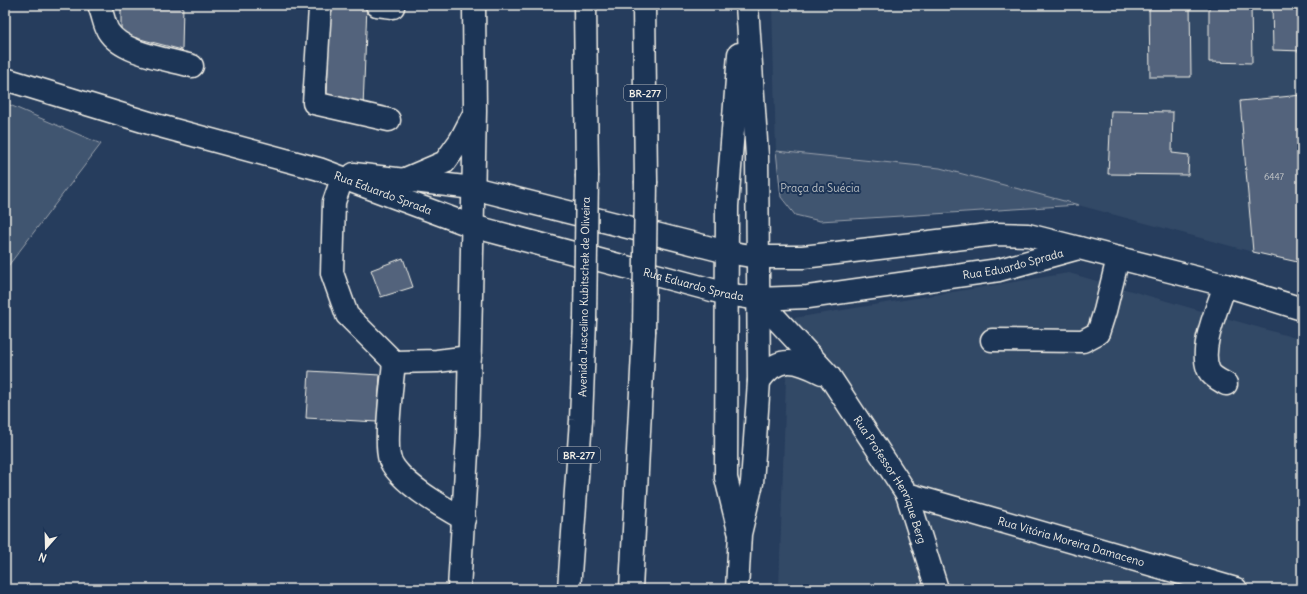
<svg xmlns="http://www.w3.org/2000/svg" width="1307" height="594" font-family="Delius,sans-serif">
	<style>
		.built { fill: #334966 }
		.green { fill: #40546f; stroke: #9aa2ac }
		.building { fill: #52647b; stroke: #f4f1e8 }
		.lines { fill: none; stroke-linecap: round; stroke-linejoin: round }
		.minor-casing { stroke: #f4f1e8; stroke-width: 25 }
		.major-casing { stroke: #f4f1e8; stroke-width: 25 }
		.highway-casing { stroke: #f4f1e8; stroke-width: 25 }
		.minor { stroke: #1d3557; stroke-width: 22 }
		.major { stroke: #1d3557; stroke-width: 22 }
		.highway { stroke: #1d3557; stroke-width: 22 }
		.highway-bridge-casing { stroke: #f4f1e8; stroke-width: 25; stroke-linecap: butt }
		.highway-bridge { stroke: #1d3557; stroke-width: 22 }
		.labels { text-anchor: middle; dominant-baseline: central; stroke-width: 4; stroke-linejoin: round; paint-order: stroke }
		.number-label { font-size: 9px; fill: #cccecd }
		.shield { fill: #1d3557; stroke: #b4b9bc; stroke-width: 1 }
		.shield-label { font-size: 10px; font-weight: bold; fill: #f4f1e8 }
		.park-label { font-size: 11px; fill: #bec2c4; stroke: #1d3557 }
		.street-label { font-size: 11px; fill: #f4f1e8; stroke: #1d3557 }
	</style>
	<rect width="100%" height="100%" fill="#263d5d"/>
	<filter id="ink" filterUnits="userSpaceOnUse"><feTurbulence type="fractalNoise" baseFrequency=".025" numOctaves="2"/><feDisplacementMap in="SourceGraphic" scale="8" xChannelSelector="R" yChannelSelector="G"/><feConvolveMatrix kernelMatrix="1 2 1 2 8 2 1 2 1" color-interpolation-filters="sRGB"/></filter>
	<g filter="url(#ink)">
		<g class="built">
			<path d="M772 5H1302V95L1240 101 1253 252 940 168 776 151Z"/>
			<path d="M1069 273 1302 340V589H779L788 319Z"/>
		</g>
		<g class="green">
			<path d="M5 103 101 144 5 270Z"/>
			<path d="M776 151 940 168 1079 205 820 221 795 215 781 197Z"/>
		</g>
		<g class="building">
			<path d="M121 5H183L182 50 121 34Z"/>
			<path d="M367 5 363 108 327 96 330 8Z"/>
			<path d="M1149 5H1190L1191 77H1150Z"/>
			<path d="M1209 5H1251L1252 63 1209 62Z"/>
			<path d="M1272 5H1302V51L1273 50Z"/>
			<path d="M1302 95V263L1253 252 1240 101Z"/>
			<path d="M1111 111 1173 112 1172 153 1189 155 1188 175 1108 174Z"/>
			<path d="M403 258 413 287 381 297 371 270Z"/>
			<path d="M309 371 380 375 377 422 306 418Z"/>
		</g>
		<g class="lines">
			<g class="minor-casing">
				<g id="minor">
					<path d="M322 5 320 8 314 103 389 120"/>
					<path d="M377 5 393 7"/>
					<path d="M100 8C103 15 104 24 108 31 122 54 168 59 192 66"/>
					<path d="M342 179 334 202 332 273 347 315 394 362 437 361 470 357"/>
					<path d="M1225 285C1218 307 1198 350 1209 371 1212 377 1221 381 1226 384"/>
					<path id="s1" d="M758 299 830 377 907 494 937 589"/>
					<path d="M992 340 1083 341 1098 333 1105 311 1118 258"/>
					<path d="M394 362C392 384 384 443 390 460 399 482 444 508 464 519"/>
					<path d="M759 381C778 354 797 360 822 373"/>
					<path id="s2" d="M907 494 1236 589"/>
				</g>
			</g>
			<g class="major-casing">
				<g id="major">
					<path d="M739 54 727 206 726 478 739 531"/>
					<path id="s3" d="M5 79 156 125 319 169 472 226 727 294 758 299 808 297 999 270 1079 248"/>
					<path d="M354 174 473 188 727 252 757 257H803L997 234 1028 235 1225 285 1302 309"/>
					<path d="M403 180 445 162 460 141 473 116"/>
					<path d="M459 589 468 435 475 111 474 5"/>
					<path d="M737 589 740 534 752 483 759 381 757 156 747 5"/>
				</g>
			</g>
			<g class="highway-casing">
				<g id="highway">
					<path d="M585 5 587 175"/>
					<path d="M644 5 646 181"/>
					<path d="M569 589 581 420 585 320"/>
					<path d="M631 589 644 332"/>
				</g>
			</g>
			<use href="#minor" class="minor"/>
			<use href="#major" class="major"/>
			<use href="#highway" class="highway"/>
			<g class="highway-bridge-casing">
				<g id="highway-bridge">
					<path d="M585 320 587 175"/>
					<path d="M644 332 646 181"/>
				</g>
			</g>
			<use href="#highway-bridge" class="highway-bridge"/>
		</g>
	</g>
	<g class="labels">
		<g class="number-label">
			<text x="1274" y="176">6447</text>
		</g>
		<g class="shield">
			<rect x="624" y="85" width="42" height="16" rx="3"/>
			<rect x="558" y="447" width="42" height="16" rx="3"/>
		</g>
		<g class="shield-label">
			<text x="645" y="93">BR-277</text>
			<text x="579" y="455">BR-277</text>
		</g>
		<g class="park-label">
			<text x="820" y="188">Praça da Suécia</text>
		</g>
		<g class="street-label">
			<text stroke="none"><textPath href="#s3" startOffset="395">Rua Eduardo Sprada</textPath></text>
			<text stroke="none"><textPath href="#s3" startOffset="1043">Rua Eduardo Sprada</textPath></text>
			<text stroke="none"><textPath href="#s3" startOffset="719">Rua Eduardo Sprada</textPath></text>
			<text transform="translate(584 297) rotate(-89)">Avenida Juscelino Kubitschek de Oliveira</text>
			<text stroke="none"><textPath href="#s1" startOffset="226">Rua Professor Henrique Berg</textPath></text>
			<text stroke="none"><textPath href="#s2" startOffset="171">Rua Vitória Moreira Damaceno</textPath></text>
		</g>
	</g>
	<rect width="1307" height="594" fill="none" stroke="#1d3557" stroke-width="20"/>
	<rect x="10" y="10" width="1287" height="574" fill="none" stroke="#f4f1e8" stroke-width="1.5" filter="url(#ink)"/>
	<g transform="translate(46 548) rotate(200)" stroke="#1d3557" stroke-width="3" paint-order="stroke">
	<path d="M0-3L7 15L0 10L-7 15Z" fill="#f4f1e8"/>
	<text y="-6" font-size="11" font-weight="bold" text-anchor="middle" fill="#f4f1e8">N</text>
	</g>
</svg>
